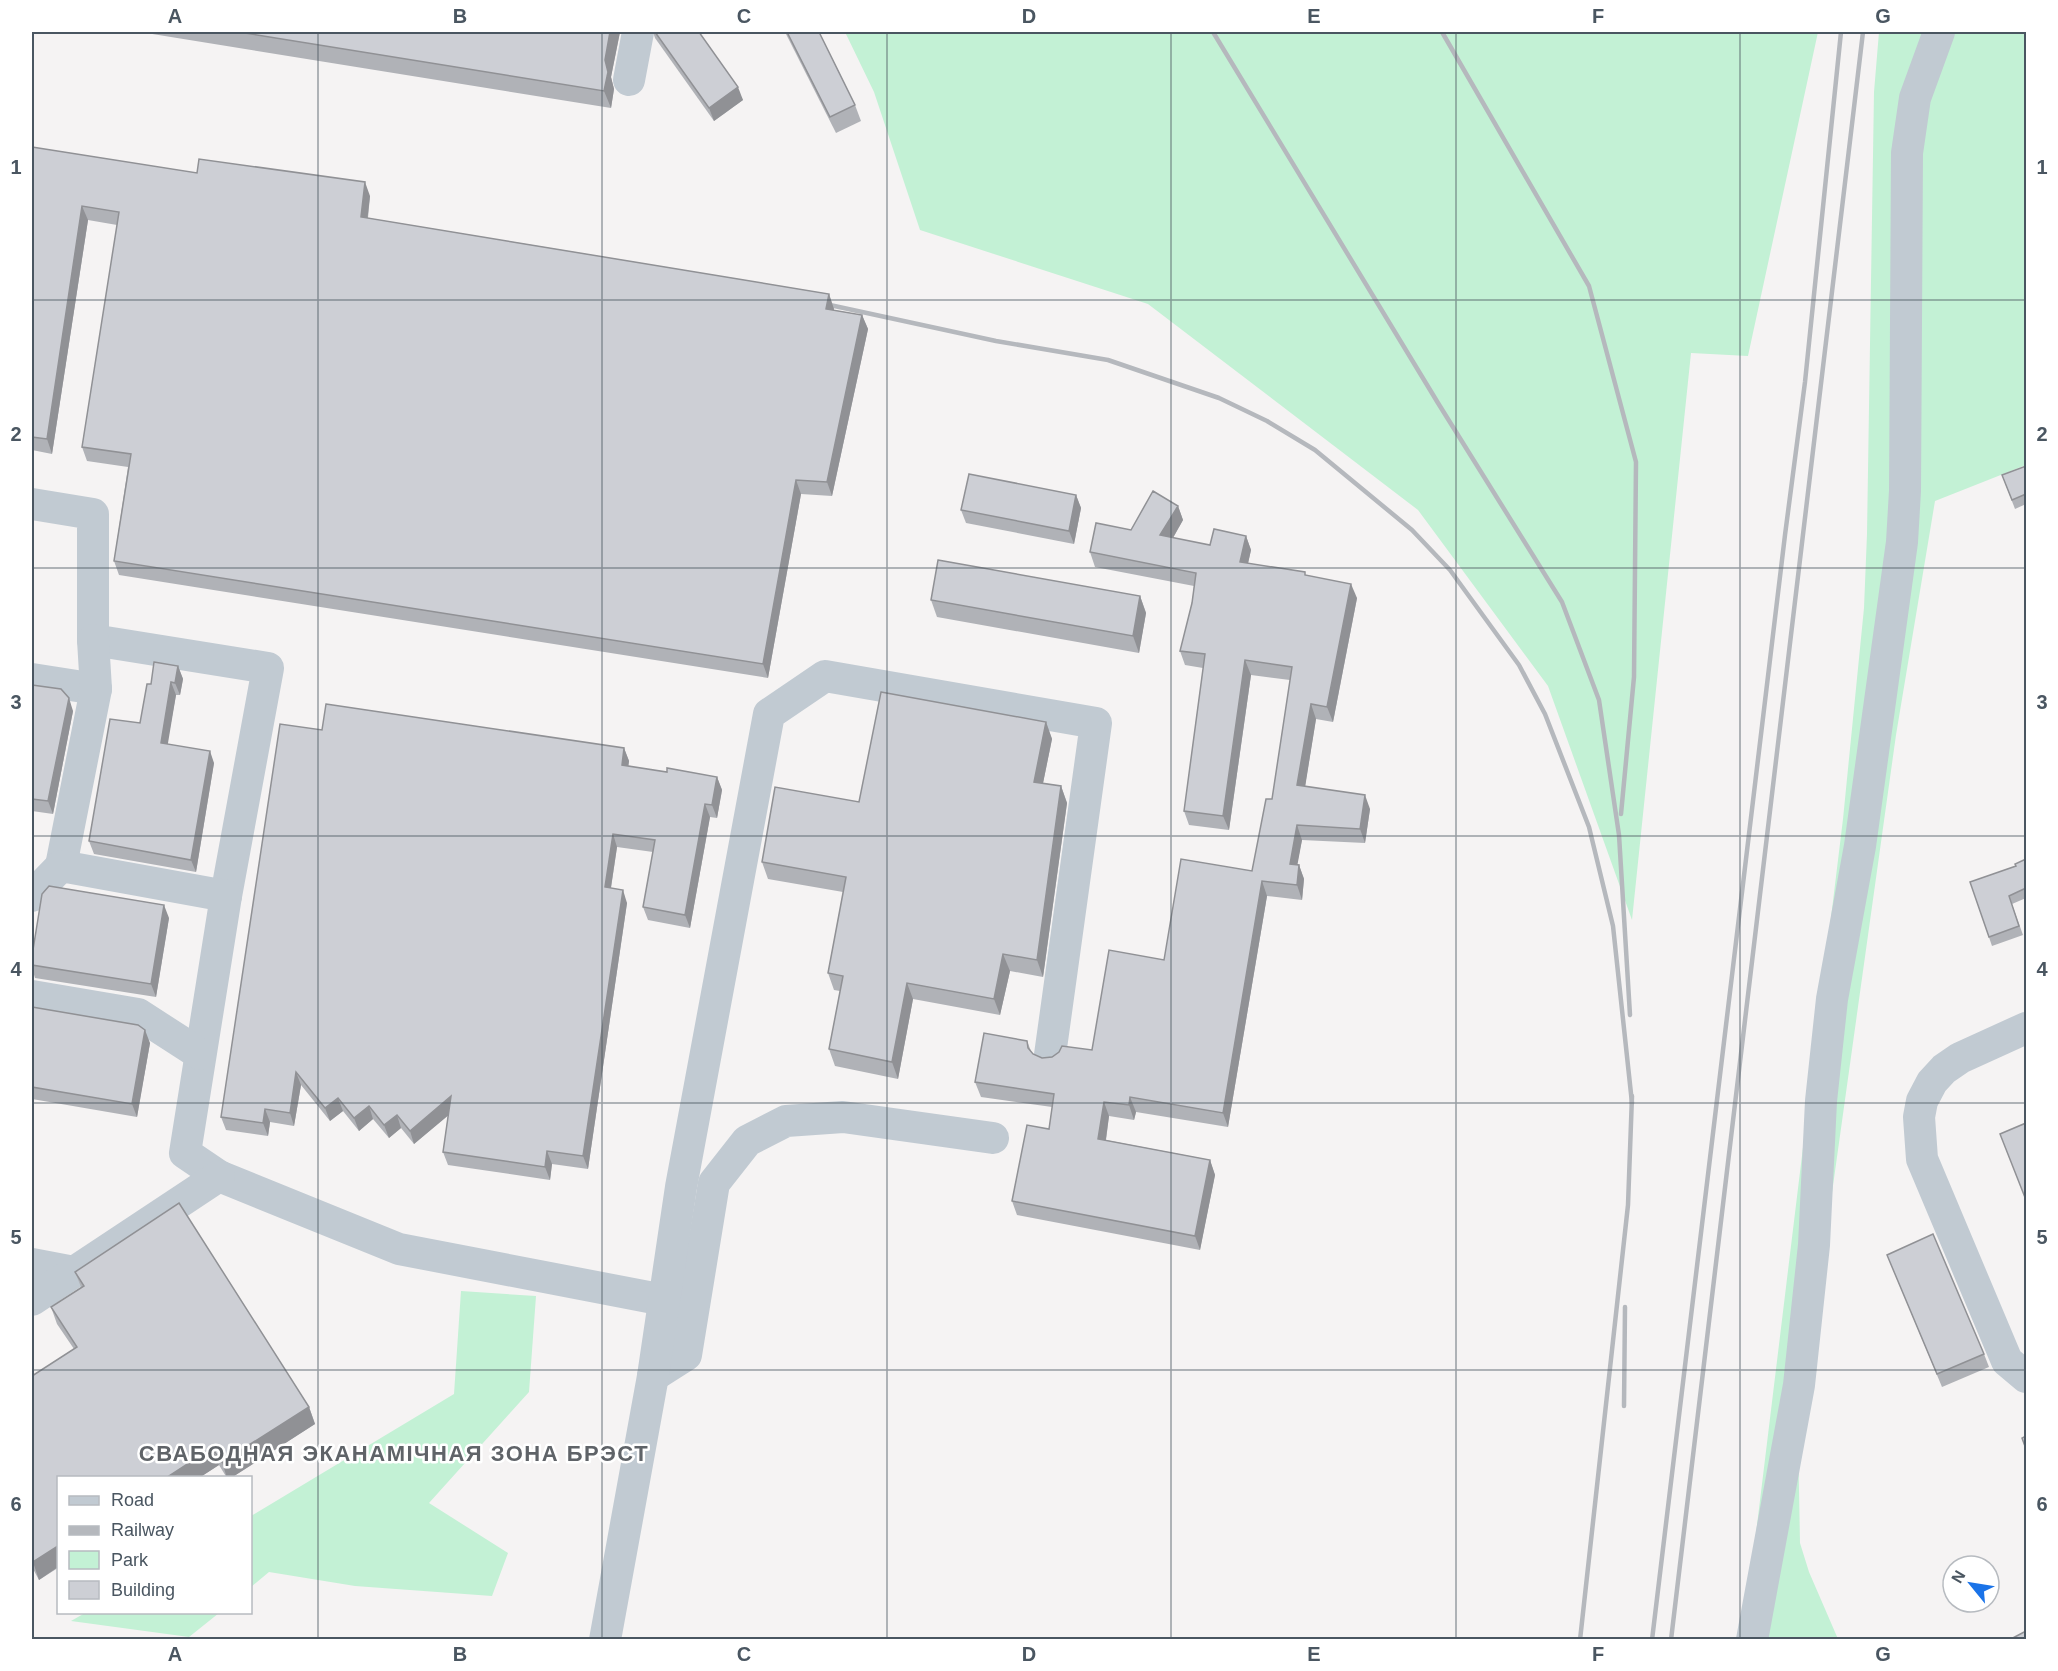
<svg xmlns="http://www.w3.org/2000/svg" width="2058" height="1671" font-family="Arial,sans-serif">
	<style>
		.green { fill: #c3f1d5 }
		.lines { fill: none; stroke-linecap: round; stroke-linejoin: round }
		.minor { stroke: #c1cad2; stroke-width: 32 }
		.rail { stroke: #b5b8bd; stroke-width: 4.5 }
		.wall { fill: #b0b2b7 }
		.shaded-wall { fill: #909195 }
		.building { fill: #cdcfd5; stroke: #909195; stroke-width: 1.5 }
		.grid { fill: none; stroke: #4a5661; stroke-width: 1.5; stroke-opacity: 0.55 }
		.labels { text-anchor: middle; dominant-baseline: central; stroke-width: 5; stroke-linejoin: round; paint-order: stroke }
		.district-label { font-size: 22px; font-weight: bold; letter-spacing: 1.5px; fill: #5f6368; stroke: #fff }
		.neatline { fill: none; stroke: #4a5661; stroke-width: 2 }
		.grid-label { font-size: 20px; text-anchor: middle; font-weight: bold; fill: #4a5661 }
	</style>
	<rect width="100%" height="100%" fill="#f5f3f3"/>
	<g class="green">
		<path d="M845 32H1818L1748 356 1691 353 1632 920 1548 686 1418 510 1148 304 920 230 874 92Z"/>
		<path d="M1879 32H2026V465L1935 501 1896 735 1798 1436 1800 1543 1809 1572 1838 1639 1743 1640 1843 819 1864 608 1867 534 1874 92Z"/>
		<path d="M461 1291 536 1296 529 1392 429 1503 508 1553 492 1596 355 1586 269 1572 251 1587V1516L454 1394Z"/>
		<path d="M85 1613V1612L219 1613 189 1637 71 1621Z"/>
	</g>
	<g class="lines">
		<g class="minor">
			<path d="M629 80 638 32"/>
			<path d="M32 504 93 514V640L268 668 226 896"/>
			<path d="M32 679 96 689"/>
			<path d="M61 866 96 689 93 640"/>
			<path d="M32 896 61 866 226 896 185 1153 219 1176 399 1249 664 1300"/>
			<path d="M32 996 138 1014 200 1054"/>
			<path d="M2026 1028 1960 1058 1944 1069 1932 1082 1922 1101 1919 1117 1922 1159 2007 1361 2026 1377"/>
			<path d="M32 1264 74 1272"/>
			<path d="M32 1300 219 1176"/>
			<path d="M653 1376 686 1355 714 1183 747 1141 786 1121 843 1117 993 1138"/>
			<path d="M605 1640 653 1376 681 1187 769 714 825 676 1096 723 1050 1055"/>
			<path d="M1752 1640 1799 1385 1814 1245 1821 1101 1832 999 1860 846 1902 542 1905 491 1907 153 1915 98 1939 32"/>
		</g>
		<g class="rail">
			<path d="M1213 32 1438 403 1562 602 1599 700 1619 835 1630 1015"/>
			<path d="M1442 32 1589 286 1636 462 1634 677 1621 814"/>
			<path d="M816 302 996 341 1108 360 1219 398 1267 421 1315 450 1412 530 1450 570 1519 665 1545 714 1589 827 1613 926 1632 1103"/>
			<path d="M1624 1406 1625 1307"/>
			<path d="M1580 1640 1628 1205 1632 1096"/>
			<path d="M1652 1640 1785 535 1805 382 1841 32"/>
			<path d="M1671 1640 1863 32"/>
		</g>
	</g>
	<g class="wall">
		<path d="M140 32H620L611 77 614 89 611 108Z"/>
		<path d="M653 32H699L743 100 714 121 655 38Z"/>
		<path d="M785 32H819L855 105 861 121 836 133Z"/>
		<path d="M32 147 197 173 370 196 368 218 829 294 834 310 862 315 868 329 832 496 801 494 768 678 119 575 114 561 128 467 87 461 82 447 117 225 88 220 52 454 32 450Z"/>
		<path d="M2026 466V504L2015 509 2002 475Z"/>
		<path d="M1076 495 1081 508 1074 544 966 523 961 510Z"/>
		<path d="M1178 506 1183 520 1173 538 1210 545 1246 536 1251 550 1248 563 1306 575 1357 598 1333 722 1316 719 1305 786 1370 809 1365 843 1302 840 1297 864 1299 865 1304 879 1302 900 1267 896 1228 1127 1136 1112 1134 1120 1109 1116 1106 1140 1210 1160 1215 1175 1200 1250 1017 1215 1012 1201 1049 1129 1052 1107 981 1097 975 1082 1027 1041 1031 1051 1033 1054 1042 1058 1092 1050 1164 960 1252 871 1272 799 1290 680 1251 675 1229 830 1189 825 1184 811 1203 668 1185 665 1180 651 1192 603 1194 586 1095 567 1090 552 1131 530Z"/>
		<path d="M1140 596 1146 613 1139 653 937 617 931 600Z"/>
		<path d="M178 666 183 679 180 695H176L167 744 214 763 196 872 94 854 89 841 140 723 151 684Z"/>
		<path d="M32 685 73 711 53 814 32 811Z"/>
		<path d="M1046 722 1052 739 1043 783 1061 786 1067 803 1043 977 1010 971 1000 1015 913 999 898 1079 835 1066 829 1049 840 991 834 990 828 973 843 892 768 879 762 862 859 802Z"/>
		<path d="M322 730 624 748 629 761 628 766 667 772 717 777 722 790 717 818 710 817 690 928 648 920 643 907 653 852 617 847 611 888 627 903 588 1169 552 1164 550 1180 448 1165 443 1152 448 1115 414 1144 401 1128 389 1138 373 1119 359 1131 343 1111 330 1121 301 1085 294 1126 270 1122 268 1136 226 1130 221 1117Z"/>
		<path d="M2026 859V898L2012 904 2023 935 1992 946 1970 882 2016 866Z"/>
		<path d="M169 918 156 997 35 978 32 968V956Z"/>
		<path d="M32 1007 150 1043 137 1117 32 1099Z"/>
		<path d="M1887 1255 1984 1354 1989 1367 1942 1387Z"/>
		<path d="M75 1272 309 1407 315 1424 231 1478H227L219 1465 39 1580 32 1567V1376L74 1349 57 1324 51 1307 81 1287Z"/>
	</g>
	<g class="shaded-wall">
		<path d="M610 32H620L611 77 614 89 611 108 604 91 605 60Z"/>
		<path d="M738 87 743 100 714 121 709 108Z"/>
		<path d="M365 182 370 196 366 231 361 217Z"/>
		<path d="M82 206 88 220 52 454 47 439Z"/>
		<path d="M829 294 834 309 831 323 826 309Z"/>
		<path d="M862 315 868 329 832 496 827 482Z"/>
		<path d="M796 480 801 494 768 678 763 664Z"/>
		<path d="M1076 495 1081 508 1074 544 1069 531Z"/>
		<path d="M1178 506 1183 520 1166 550 1160 535Z"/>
		<path d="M1246 536 1251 550 1245 577 1240 562Z"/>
		<path d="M1351 584 1357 598 1333 722 1327 707Z"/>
		<path d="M1140 596 1146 613 1139 653 1133 636Z"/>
		<path d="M1245 660 1251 675 1229 830 1223 816Z"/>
		<path d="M178 666 183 679 180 695 175 683Z"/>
		<path d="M171 682 176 695 166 755 161 743Z"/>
		<path d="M69 698 73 711 53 814 48 801Z"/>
		<path d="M1311 704 1316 719 1303 800 1297 785Z"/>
		<path d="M1046 722 1052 739 1040 798 1034 782Z"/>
		<path d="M624 748 629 761 627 778 622 765Z"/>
		<path d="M210 751 214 763 196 872 191 860Z"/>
		<path d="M717 777 722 790 717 818 712 805Z"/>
		<path d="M1061 786 1067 803 1043 977 1037 960Z"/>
		<path d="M1365 795 1370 809 1365 843 1360 829Z"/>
		<path d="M705 804 710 817 690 928 685 915Z"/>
		<path d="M1297 825 1302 840 1295 878 1290 864Z"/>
		<path d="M613 834 617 847 609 900 605 887Z"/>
		<path d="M1299 865 1304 879 1302 900 1297 885Z"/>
		<path d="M1262 881 1267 896 1228 1127 1223 1113Z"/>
		<path d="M623 890 627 903 588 1169 583 1156Z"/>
		<path d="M164 905 169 918 156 997 151 984Z"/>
		<path d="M1003 954 1010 971 1000 1015 994 999Z"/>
		<path d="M907 983 913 999 898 1079 892 1062Z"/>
		<path d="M145 1030 150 1043 137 1117 132 1104Z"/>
		<path d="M296 1072 301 1085 294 1126 290 1113Z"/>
		<path d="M451 1096 456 1109 414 1144 410 1131Z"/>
		<path d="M1130 1097 1136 1112 1134 1120 1129 1105Z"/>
		<path d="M338 1098 343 1111 330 1121 325 1108Z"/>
		<path d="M1104 1102 1109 1116 1104 1153 1098 1139Z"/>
		<path d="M369 1106 373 1119 359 1131 354 1118Z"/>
		<path d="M265 1109 270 1122 268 1136 263 1123Z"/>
		<path d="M397 1115 401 1128 389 1138 384 1125Z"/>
		<path d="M547 1151 552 1164 550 1180 545 1167Z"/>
		<path d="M1210 1160 1215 1175 1200 1250 1195 1236Z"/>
		<path d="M309 1407 315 1424 231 1478H227L222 1462Z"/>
		<path d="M212 1448 219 1465 199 1478H166Z"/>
		<path d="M58 1546V1567L39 1580 33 1562Z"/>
	</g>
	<g class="building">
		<path d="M239 32H610L605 60 608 72 604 91Z"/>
		<path d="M655 32H699L738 87 709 108Z"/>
		<path d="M787 32H819L855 105 830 117Z"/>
		<path d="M32 147 197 173 199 159 365 182 361 217 829 294 826 309 862 315 827 482 796 480 763 664 114 561 131 454 82 447 119 212 82 206 47 439 32 437Z"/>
		<path d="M2026 466V494L2012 500 2002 475Z"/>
		<path d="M969 474 1076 495 1069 531 961 510Z"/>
		<path d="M1153 491 1178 506 1160 535 1210 545 1214 529 1246 536 1240 562 1305 572V575L1351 584 1327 707 1311 704 1297 785 1365 795 1360 829 1297 825 1290 864 1299 865 1297 885 1262 881 1223 1113 1130 1097 1129 1105 1104 1102 1098 1139 1210 1160 1195 1236 1012 1201 1027 1125 1049 1129 1054 1094 975 1082 984 1033 1027 1041 1028 1048 1033 1054 1042 1058 1052 1057 1059 1052 1062 1046 1092 1050 1109 950 1164 960 1181 859 1252 871 1266 799H1272L1292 667 1245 660 1223 816 1184 811 1205 654 1180 651 1192 603 1196 573 1090 552 1096 523 1131 530Z"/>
		<path d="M938 560 1140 596 1133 636 931 600Z"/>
		<path d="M154 662 178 666 175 683 171 682 161 743 210 751 191 860 89 841 110 719 140 723 147 684H151Z"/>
		<path d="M32 685 61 689 69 698 48 801 32 799Z"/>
		<path d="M881 692 1046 722 1034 782 1061 786 1037 960 1003 954 994 999 907 983 892 1062 829 1049 843 976 828 973 846 877 762 862 775 787 859 802Z"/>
		<path d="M326 704 624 748 622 765 667 772V768L717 777 712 805 705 804 685 915 643 907 655 840 613 834 605 887 623 890 583 1156 547 1151 545 1167 443 1152 451 1096 410 1131 397 1115 384 1125 369 1106 354 1118 338 1098 325 1108 296 1072 290 1113 265 1109 263 1123 221 1117 280 724 322 730Z"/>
		<path d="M2026 859V888L2009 896 2019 926 1989 937 1970 882 2016 866 2015 864Z"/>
		<path d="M49 886 164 905 151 984 32 965V956L42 894Z"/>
		<path d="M32 1007 138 1025 145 1030 132 1104 32 1087Z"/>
		<path d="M2026 1123V1200L2000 1134Z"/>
		<path d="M179 1203 309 1407 222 1462 212 1448 166 1478H58V1546L33 1562 32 1560V1376L77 1347 51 1307 84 1286 75 1272Z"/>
		<path d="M1933 1234 1984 1354 1937 1374 1887 1255Z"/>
		<path d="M2026 1436V1449L2022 1438Z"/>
		<path d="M2026 1631V1640H2009Z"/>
	</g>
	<path class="grid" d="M318 32V1640M602 32V1640M887 32V1640M1171 32V1640M1456 32V1640M1740 32V1640M32 300H2026M32 568H2026M32 836H2026M32 1103H2026M32 1370H2026"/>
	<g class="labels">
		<g class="district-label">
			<text x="394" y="1453">СВАБОДНАЯ ЭКАНАМІЧНАЯ ЗОНА БРЭСТ</text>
		</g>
	</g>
	<rect width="2058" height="1671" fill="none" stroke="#ffffff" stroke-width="66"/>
	<rect x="57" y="1476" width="195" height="138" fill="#ffffff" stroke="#b7bbc0" stroke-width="1.5"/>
	<rect x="69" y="1496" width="30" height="9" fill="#c1cad2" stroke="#b7bbc0" stroke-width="1.5"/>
	<text x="111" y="1506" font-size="18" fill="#4a5661">Road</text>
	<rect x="69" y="1526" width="30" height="9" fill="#b5b8bd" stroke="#b7bbc0" stroke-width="1.5"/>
	<text x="111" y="1536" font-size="18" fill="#4a5661">Railway</text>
	<rect x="69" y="1551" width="30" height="18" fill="#c3f1d5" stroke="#b7bbc0" stroke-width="1.5"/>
	<text x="111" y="1566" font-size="18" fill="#4a5661">Park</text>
	<rect x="69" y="1581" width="30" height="18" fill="#cdcfd5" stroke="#b7bbc0" stroke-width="1.5"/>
	<text x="111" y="1596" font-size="18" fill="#4a5661">Building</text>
	<g transform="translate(1971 1584) rotate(300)"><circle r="28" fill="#ffffff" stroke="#b7bbc0" stroke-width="1.5"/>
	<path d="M0-4.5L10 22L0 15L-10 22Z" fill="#1a73e8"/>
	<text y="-9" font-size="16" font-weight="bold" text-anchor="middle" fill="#4a5661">N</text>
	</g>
	<rect x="33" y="33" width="1992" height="1605" class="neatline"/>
	<g class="grid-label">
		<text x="175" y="23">A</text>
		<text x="460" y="23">B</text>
		<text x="744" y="23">C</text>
		<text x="1029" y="23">D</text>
		<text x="1314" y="23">E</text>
		<text x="1598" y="23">F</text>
		<text x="1883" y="23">G</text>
		<text x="16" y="174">1</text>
		<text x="2042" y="174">1</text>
		<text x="16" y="441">2</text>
		<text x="2042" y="441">2</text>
		<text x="16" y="709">3</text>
		<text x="2042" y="709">3</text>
		<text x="16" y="976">4</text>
		<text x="2042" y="976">4</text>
		<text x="16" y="1244">5</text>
		<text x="2042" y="1244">5</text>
		<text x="16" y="1511">6</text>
		<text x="2042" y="1511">6</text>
		<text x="175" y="1661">A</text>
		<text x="460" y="1661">B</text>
		<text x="744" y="1661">C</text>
		<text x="1029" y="1661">D</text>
		<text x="1314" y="1661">E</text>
		<text x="1598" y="1661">F</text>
		<text x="1883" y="1661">G</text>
	</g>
</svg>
